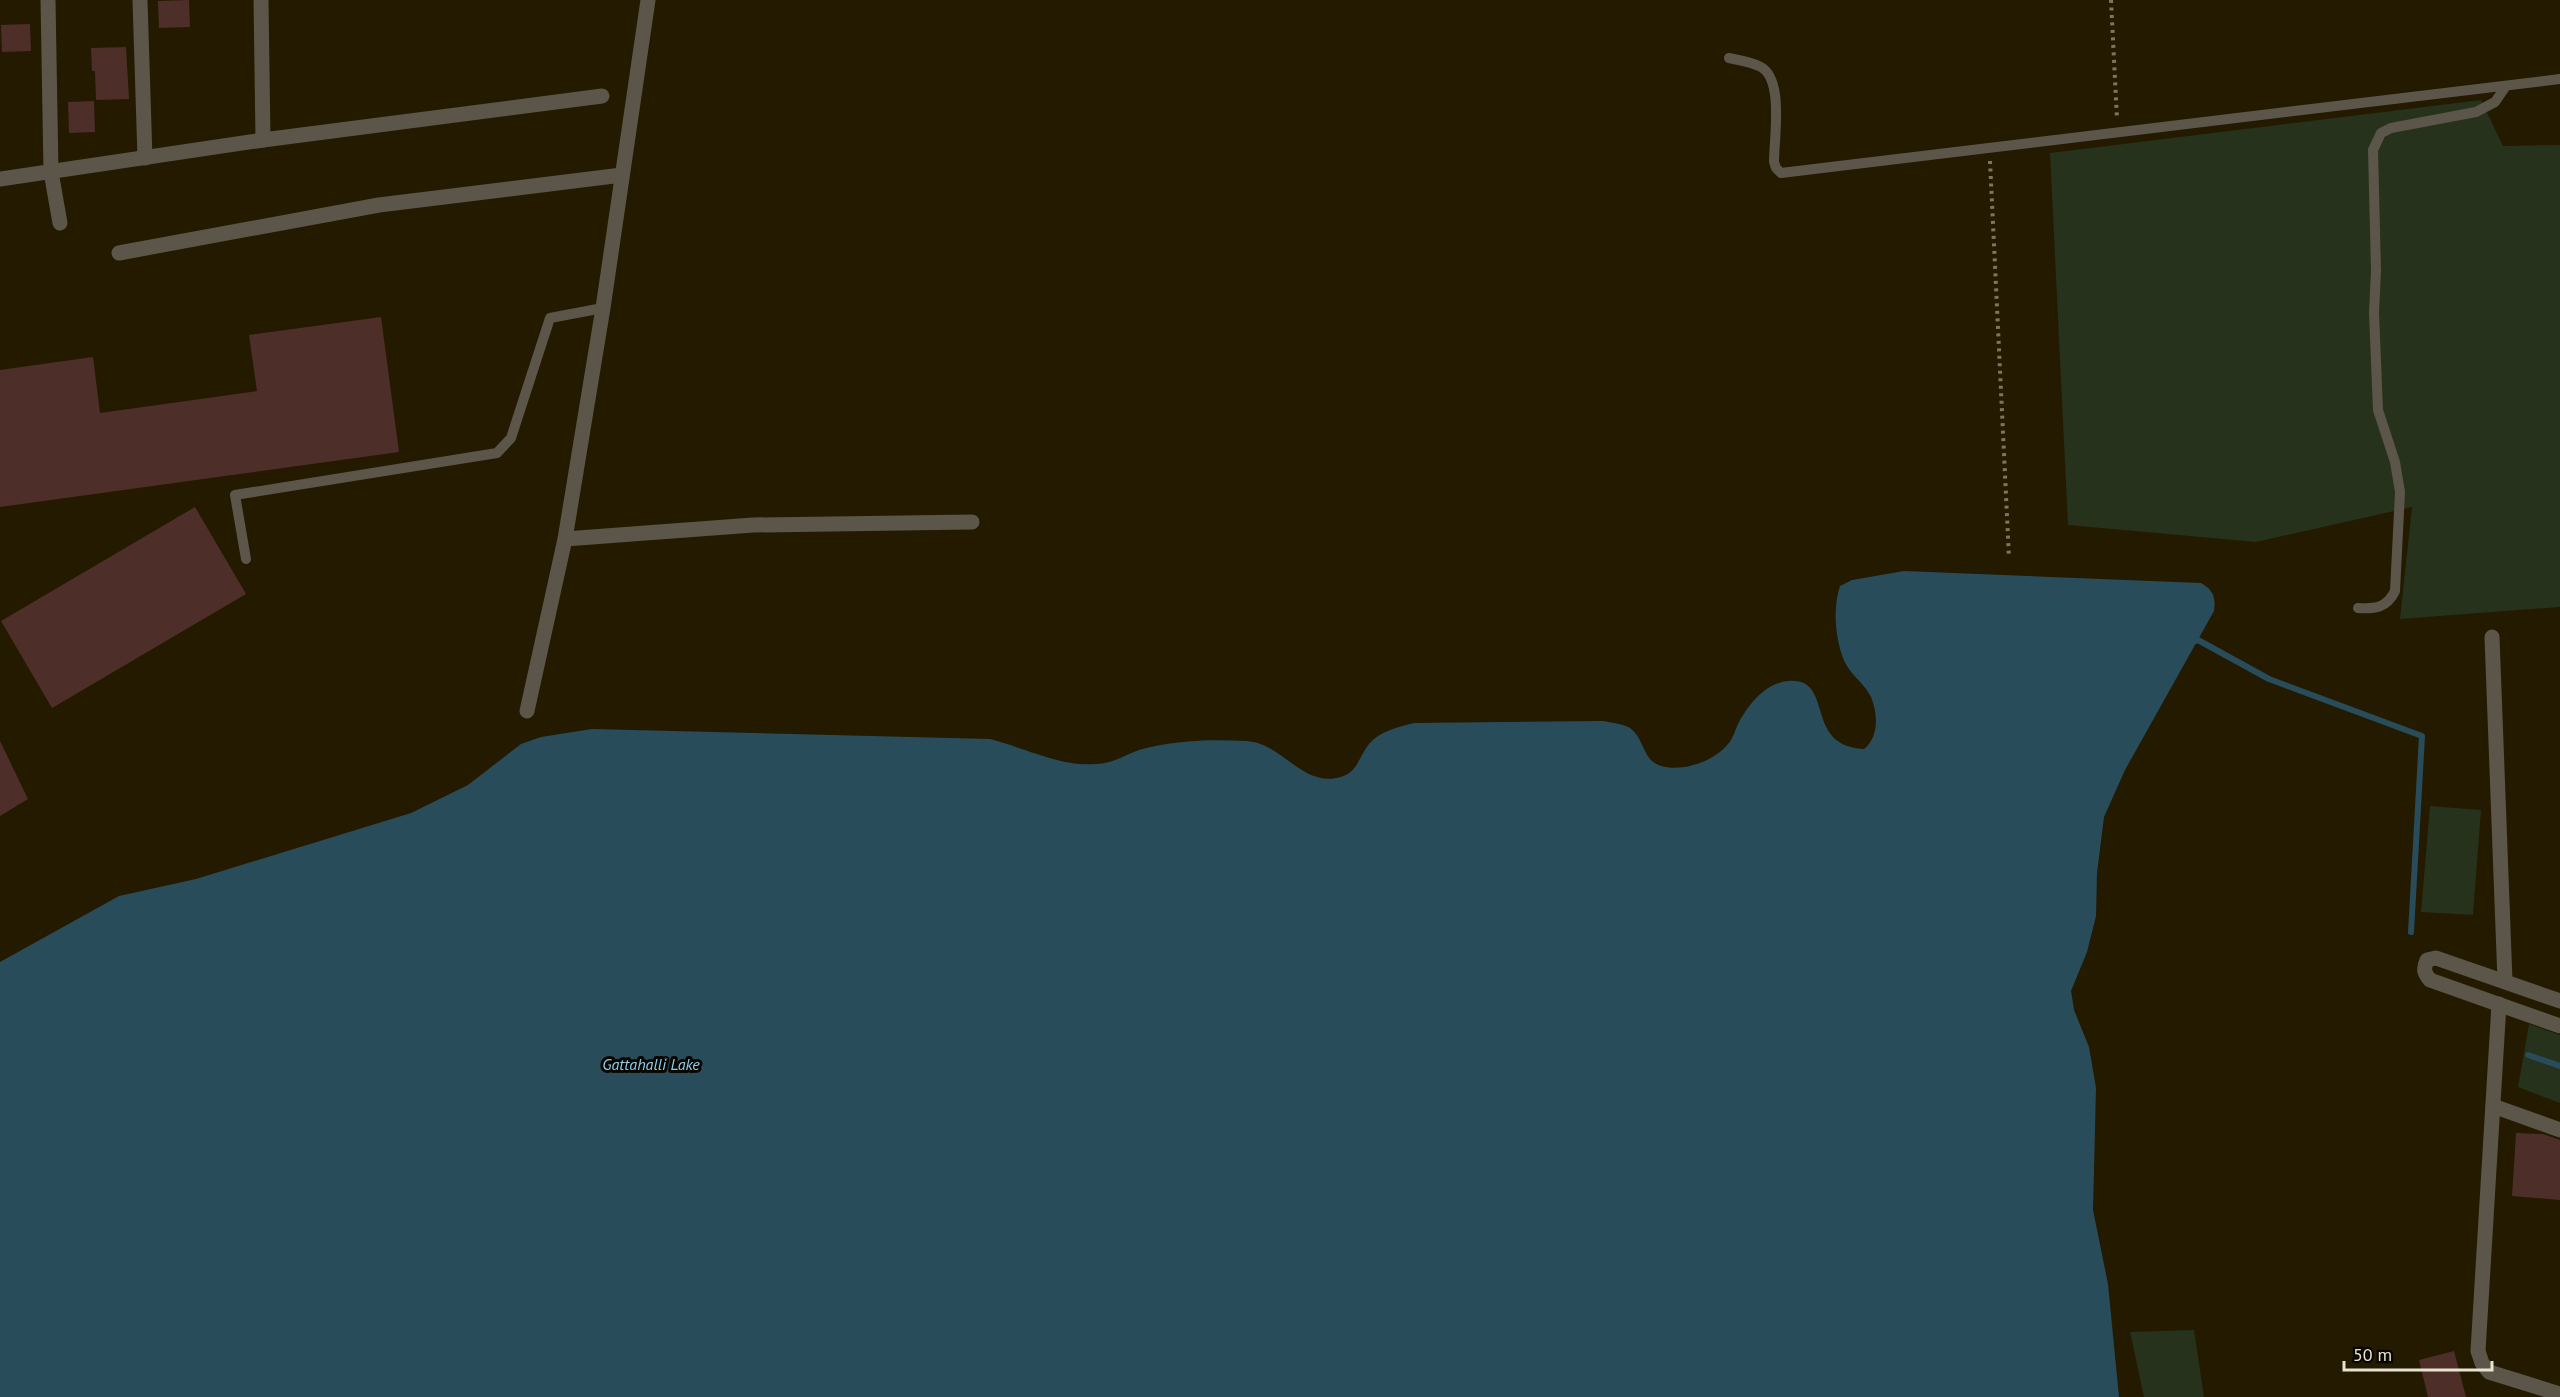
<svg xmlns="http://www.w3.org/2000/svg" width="2560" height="1397" font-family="'PT Sans',sans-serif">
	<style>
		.green { fill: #26321b }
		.water { fill: #294c5b }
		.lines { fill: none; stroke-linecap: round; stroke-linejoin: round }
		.stream { stroke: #294c5b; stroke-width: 6 }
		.building { fill: #4e2e29 }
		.path { stroke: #7d755f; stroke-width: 4; stroke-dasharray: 3 4.5; stroke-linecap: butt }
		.lane { stroke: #5b5649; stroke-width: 10 }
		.street { stroke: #5b5649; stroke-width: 15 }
		.labels { text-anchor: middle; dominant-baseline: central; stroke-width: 6; stroke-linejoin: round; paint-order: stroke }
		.water-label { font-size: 16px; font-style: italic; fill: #8dcdec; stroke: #090600 }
	</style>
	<rect width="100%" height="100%" fill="#231a00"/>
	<g class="green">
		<path d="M2481 100 2503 146 2560 145V607L2400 619 2412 507 2256 542 2068 525 2050 153Z"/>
		<path d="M2430 806 2481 810 2473 915 2421 912Z"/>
		<path d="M2529 1024 2560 1035V1103L2518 1087Z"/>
		<path d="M2194 1330 2204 1397H2144L2130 1332Z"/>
	</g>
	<path class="water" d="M1904 571 2201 583C2213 590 2216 597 2214 611L2125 770 2104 817 2097 873 2096 916 2087 952 2071 991 2074 1010 2089 1047 2096 1088 2093 1210 2108 1284 2119 1397H0V962L119 896 196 879 411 813 468 785 521 744 541 737 592 729 990 739C1025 748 1060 767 1096 764 1111 764 1125 755 1139 750 1173 740 1212 739 1247 741 1284 744 1302 788 1341 777 1358 772 1359 756 1369 744 1380 731 1398 727 1414 723L1604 721C1612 723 1624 724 1630 728 1641 736 1642 749 1650 759 1660 770 1680 769 1693 765 1706 762 1720 754 1728 744 1733 739 1735 730 1738 724 1748 705 1765 683 1788 681 1836 677 1802 746 1864 749 1879 737 1878 714 1871 697 1864 682 1847 673 1842 655 1835 635 1833 606 1840 586L1852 580Z"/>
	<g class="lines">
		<g class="stream">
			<path d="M2190 643 2198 640 2269 679 2422 736 2411 932"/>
			<path d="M2528 1055 2560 1066"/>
		</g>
	</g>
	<g class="building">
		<path d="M189 0 190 27 159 28 158 1Z"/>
		<path d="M30 24 31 51 2 52 1 25Z"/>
		<path d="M126 47 129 99 96 100 95 71H92L91 48Z"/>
		<path d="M94 101 95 132 69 133 68 102Z"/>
		<path d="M381 317 399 452 0 507V370L93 357 100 413 257 391 249 335Z"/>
		<path d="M195 507 246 594 52 708 1 621Z"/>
		<path d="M0 741 28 799 0 816Z"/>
		<path d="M2516 1133 2543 1134 2560 1140V1200L2512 1196Z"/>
		<path d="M2454 1351 2466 1397H2428L2419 1360Z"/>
	</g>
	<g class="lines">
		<g class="path">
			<path d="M2111 0 2117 119"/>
			<path d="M1990 161 2009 558"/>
		</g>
		<g class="lane">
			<path d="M1729 58C1738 60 1752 62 1761 67 1784 80 1774 138 1774 162L1776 168 1781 173 2560 79"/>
			<path d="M246 559 235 495 497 453 511 438 550 318 603 308"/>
			<path d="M2358 608C2375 609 2387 608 2395 591L2400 492 2395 462 2378 410 2374 313 2376 271 2373 150 2381 133 2391 128 2476 112 2495 102 2506 86"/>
		</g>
		<g class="street">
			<path d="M48 0 51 172 60 223"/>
			<path d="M140 0 145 158"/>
			<path d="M261 0 263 140 602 96"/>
			<path d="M0 179 263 140"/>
			<path d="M119 253 379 205 622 175"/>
			<path d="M565 539 753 525 972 522"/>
			<path d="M2492 637 2505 981"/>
			<path d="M527 711 565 539 603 308 648 0"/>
			<path d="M2560 1001 2436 958 2427 960C2423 969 2424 973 2430 980L2560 1026"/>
			<path d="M2499 1004 2478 1351 2482 1363 2489 1372 2560 1394"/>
			<path d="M2493 1106 2560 1130"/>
		</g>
	</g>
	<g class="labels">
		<g class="water-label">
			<text x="651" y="1064">Gattahalli Lake</text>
		</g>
	</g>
	<path d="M2344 1361v9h148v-9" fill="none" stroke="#e8e3d1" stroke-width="3"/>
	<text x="2353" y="1361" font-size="18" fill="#e8e3d1" stroke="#090600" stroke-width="4.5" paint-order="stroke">50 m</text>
</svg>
